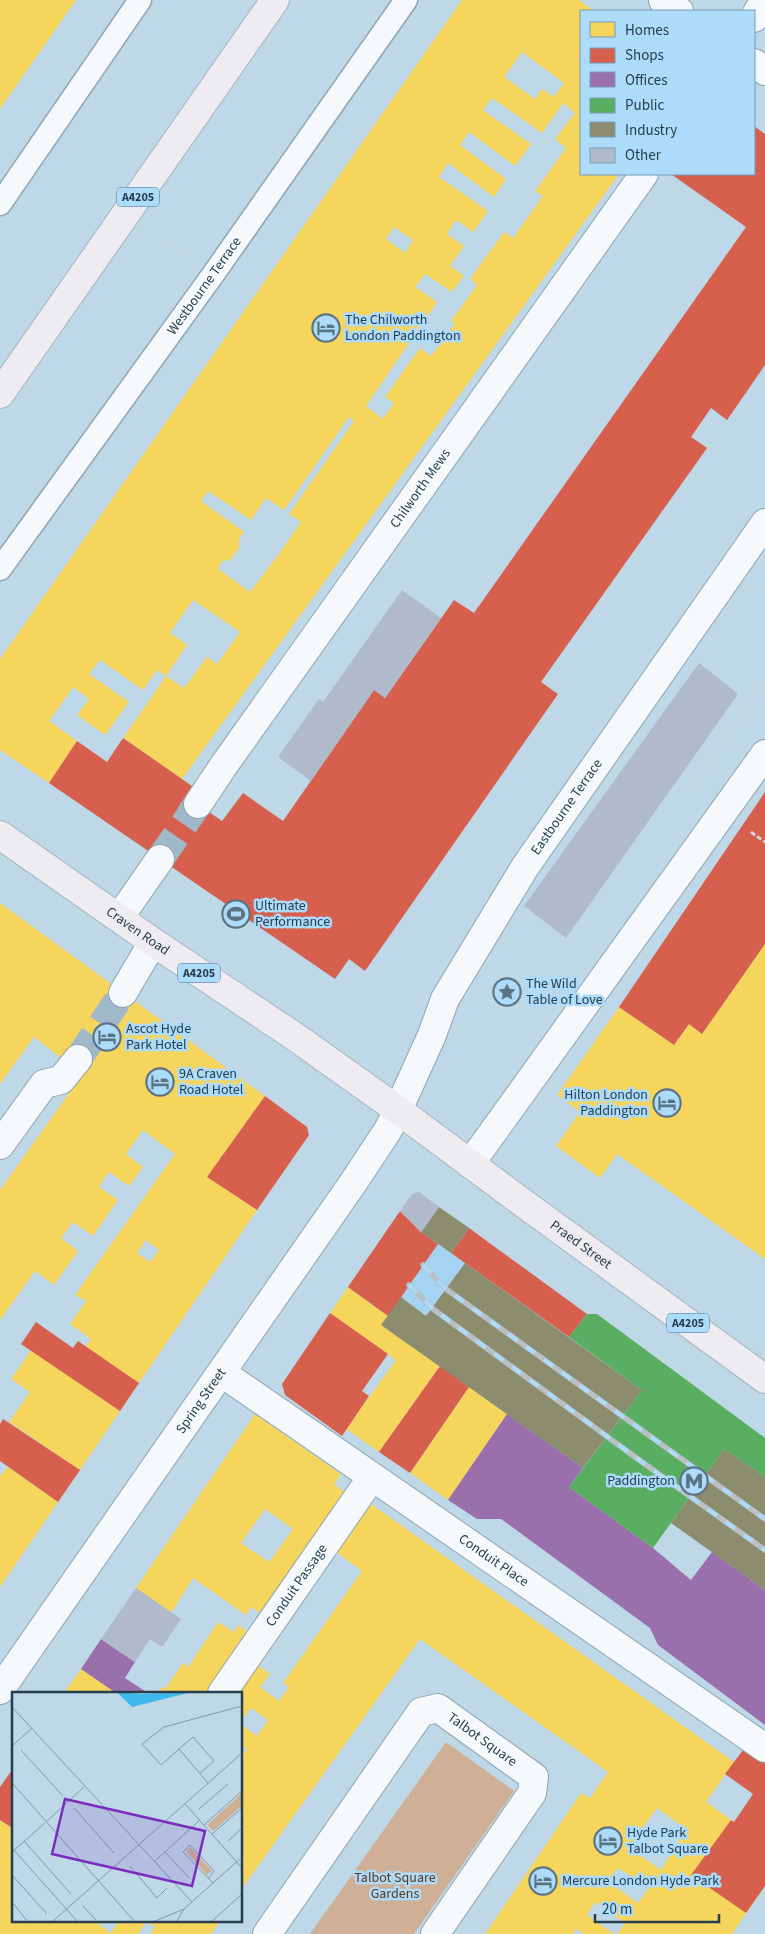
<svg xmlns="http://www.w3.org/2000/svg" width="765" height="1934" font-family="'Source Sans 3',sans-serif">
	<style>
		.built { fill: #a4d4f2 }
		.green { fill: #cfb096 }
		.homes { fill: #f6d55c; fill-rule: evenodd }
		.shops { fill: #d6604d }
		.offices { fill: #9970ab }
		.public { fill: #5aae61 }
		.industry { fill: #8c8c6e }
		.building { fill: #b1bacb }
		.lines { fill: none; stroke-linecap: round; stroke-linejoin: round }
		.minor-tunnel { stroke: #a0b9c9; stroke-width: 28; stroke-dasharray: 28 14; stroke-linecap: butt }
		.service-casing { stroke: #8ea4b2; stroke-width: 25 }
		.pedestrian-casing { stroke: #8ea4b2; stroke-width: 30 }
		.minor-casing { stroke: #8ea4b2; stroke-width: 30 }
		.tertiary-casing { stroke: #8ea4b2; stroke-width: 30 }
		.primary-casing { stroke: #a6b5c0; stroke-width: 30 }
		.path { stroke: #ced6dc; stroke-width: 3; stroke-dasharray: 5 2.5; stroke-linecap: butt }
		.service { stroke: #f5f9fc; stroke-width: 22 }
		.pedestrian { stroke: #f5f9fc; stroke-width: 28 }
		.minor { stroke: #f5f9fc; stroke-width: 28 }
		.tertiary { stroke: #f5f9fc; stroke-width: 28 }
		.primary { stroke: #eeecf0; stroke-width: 28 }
		.rail-casing { stroke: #b9c0c5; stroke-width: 5.5 }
		.rail { stroke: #addbfa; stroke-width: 4; stroke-dasharray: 11; stroke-linecap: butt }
		.labels { text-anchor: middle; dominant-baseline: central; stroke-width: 5; stroke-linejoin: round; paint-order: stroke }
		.shield { fill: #addbfa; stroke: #4e6d82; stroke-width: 1 }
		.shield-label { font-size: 12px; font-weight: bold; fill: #263e4e }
		.street-label { font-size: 14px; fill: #263e4e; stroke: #addbfa }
		.poi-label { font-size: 14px; fill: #263e4e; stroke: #addbfa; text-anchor: start }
		.park-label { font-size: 14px; fill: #613918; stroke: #addbfa }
		.inset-road { fill: none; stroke: #819aaa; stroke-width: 1 }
		.view { fill: #7b2cbf; fill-opacity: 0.15; stroke: #7b2cbf; stroke-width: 2.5 }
		.inset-edge { fill: none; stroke: #263e4e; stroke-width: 2.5 }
	</style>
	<rect width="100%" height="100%" fill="#bed8e8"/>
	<path class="built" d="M438 1244 465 1263 426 1316 401 1297Z"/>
	<path class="green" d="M446 1742 514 1791 414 1934H310Z"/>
	<g class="homes">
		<path d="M0 0H76L0 109Z"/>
		<path d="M462 0H579L594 11H581V174H619L182 779 123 738 166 676 184 688 207 657 217 664 240 632 193 600 170 633 187 645 166 676 157 670 143 690 100 660 89 674 129 702 105 735 77 715 89 699 73 687 49 721 77 741 49 783 0 750V659ZM522 52 564 83 554 97 542 89 535 99 504 77ZM492 98 542 133 563 103 575 113 555 139 566 148 535 191 543 196 513 238 504 232 470 279 477 285 451 321 455 324 431 356 420 348 385 397 394 403 383 419 366 406 437 302 415 287 425 274 452 292 464 276 450 266 464 246 447 234 456 220 473 232 488 211 439 177 448 163 494 197 506 179 460 145 469 132 515 166 531 144 483 110ZM394 227 413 240 405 253 386 239ZM349 417 354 421 289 514 301 522 278 555 250 592 218 569 222 561 230 560 239 548V539L244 532 201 501 208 491 251 520 266 498 284 510Z"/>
		<path d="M0 903 265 1096 207 1177 257 1210 139 1383 86 1347 91 1339 70 1324 86 1301 75 1295 175 1154 143 1130 126 1154 143 1167 129 1186 109 1172 103 1180 99 1187 118 1200 93 1236 73 1222 61 1238 78 1251 54 1285 35 1271 0 1320V1190L77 1082 65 1061 34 1037 0 1084ZM146 1240 159 1250 150 1262 137 1253Z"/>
		<path d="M765 944V1259L617 1154 600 1178 556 1146 580 1112 557 1095 619 1007 674 1045 689 1024 702 1034Z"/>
		<path d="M348 1287 388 1316 381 1325 440 1366 379 1452 346 1429 396 1360 330 1313Z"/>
		<path d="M31 1350 120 1411 80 1470 9 1422 30 1392 11 1379Z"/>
		<path d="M469 1387 507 1414 448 1500 410 1473Z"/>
		<path d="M255 1414 341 1474 334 1484 348 1495 264 1616 251 1607 246 1615 193 1578 171 1613 136 1588ZM265 1509 293 1529 269 1562 241 1543Z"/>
		<path d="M8 1467 58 1502 0 1587V1476Z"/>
		<path d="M371 1504 734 1762 706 1802 765 1844V1886L732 1934H617L625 1923 595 1902 587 1915 614 1934H584L576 1929 573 1934H485L581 1793 590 1798 608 1772 420 1639 241 1890V1757L247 1749 241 1745V1724L257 1736 268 1720 251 1708 241 1721V1693H236L256 1664 270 1674 260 1687 279 1701 289 1687 283 1683 362 1571 336 1552ZM657 1808 686 1829 661 1870 631 1849 639 1833ZM618 1868 649 1888 638 1903 608 1882Z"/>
		<path d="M218 1622 234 1632 238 1625 256 1638 217 1693H158L162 1687 165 1689 183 1663 188 1667Z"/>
		<path d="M81 1669 116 1693H64Z"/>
		<path d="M0 1820 14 1829V1851L9 1857 14 1861V1920H102L99 1925 111 1933 119 1920H221L211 1934H150L155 1927 146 1922 138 1934H0Z"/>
	</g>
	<g class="shops">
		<path d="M754 126 765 134V365L727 420 711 408 691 437 707 448 541 682 558 694 365 971 349 959 335 979 49 783 77 741 107 762 123 738 192 786 178 808 182 811 190 799 222 821 243 793 283 821 374 690 385 698 454 600 474 613 746 227 671 174H754Z"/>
		<path d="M765 792V944L702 1034 689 1024 674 1045 619 1007Z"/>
		<path d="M265 1096 307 1127 309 1135 257 1210 207 1177Z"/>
		<path d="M400 1211 421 1232 438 1244 388 1316 348 1287Z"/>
		<path d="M469 1228 587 1314 569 1337 451 1253Z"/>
		<path d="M330 1313 388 1354 362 1391 369 1396 342 1436 285 1395 282 1384Z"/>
		<path d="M36 1322 73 1348 78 1341 139 1383 120 1411 21 1344Z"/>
		<path d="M440 1366 469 1387 410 1473 379 1452Z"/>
		<path d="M3 1419 80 1470 58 1502 0 1461V1424Z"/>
		<path d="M746 1746 765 1759V1886L746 1913 691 1875 731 1820 734 1822 753 1794 725 1774Z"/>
		<path d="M14 1767V1829L0 1820V1787Z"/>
	</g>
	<g class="offices">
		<path d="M507 1414 583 1468 569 1487 653 1548 691 1580 712 1552 765 1590V1725L658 1645 650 1628 501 1519H477L448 1500Z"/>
		<path d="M101 1639 135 1662 125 1678 145 1691 143 1693H116L81 1669Z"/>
	</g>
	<path class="public" d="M587 1314H597L765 1438V1477L724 1449 653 1548 569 1487 642 1390 569 1337Z"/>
	<g class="industry">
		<path d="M439 1207 469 1228 451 1253 421 1232Z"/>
		<path d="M465 1263 642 1390 583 1468 381 1325 401 1297 426 1316Z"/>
		<path d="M724 1449 765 1477V1590L671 1523Z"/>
	</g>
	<g class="building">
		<path d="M402 590 441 618 385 698 374 690 311 781 278 757 319 699 323 702Z"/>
		<path d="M699 663 738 694 566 938 524 906Z"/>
		<path d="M419 1192 439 1207 421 1232 400 1211 412 1194Z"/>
		<path d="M136 1588 181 1619 162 1647 150 1639 135 1662 101 1639Z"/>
	</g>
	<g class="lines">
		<g class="minor-tunnel">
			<path d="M160 859 198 804"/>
			<path d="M78 1059 123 993"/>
		</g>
		<g class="service-casing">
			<g id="service">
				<path d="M0 204 140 0"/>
				<path id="s1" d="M0 569 212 276 406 0"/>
			</g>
		</g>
		<g class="pedestrian-casing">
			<path id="pedestrian" d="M470 1164 765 754"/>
		</g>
		<g class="minor-casing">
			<g id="minor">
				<path d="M663 0 679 11"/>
				<path d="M754 18 761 6"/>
				<path d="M754 63 765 71"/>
				<path id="s2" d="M198 804 224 765 644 174"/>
				<path d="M119 918 160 859"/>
				<path d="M123 993 153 942"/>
				<path id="s3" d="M398 1110 432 1035 445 999 525 867 765 523"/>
				<path d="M0 1145 44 1084 61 1080 78 1059"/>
				<path id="s4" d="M222 1373 765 1748"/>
				<path id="s5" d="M222 1693 372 1477"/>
				<path id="s6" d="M267 1934 421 1712 438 1708 534 1777 532 1793 435 1934"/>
			</g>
		</g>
		<g class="tertiary-casing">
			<g id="tertiary">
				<path id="s7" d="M0 1690 353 1183 388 1130 398 1110"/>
			</g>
		</g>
		<g class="primary-casing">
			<g id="primary">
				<path d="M0 394 275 0"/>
				<path id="s8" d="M0 835 153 942 294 1036 398 1110 519 1200 765 1379"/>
			</g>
		</g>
		<g class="path">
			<path d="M165 241 185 256"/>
			<path d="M690 792 765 680"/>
			<path d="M751 832 765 842"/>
			<path d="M662 1362 666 1357"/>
		</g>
		<use href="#service" class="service"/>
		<use href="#pedestrian" class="pedestrian"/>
		<use href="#minor" class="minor"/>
		<use href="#tertiary" class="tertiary"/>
		<use href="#primary" class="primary"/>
		<g class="rail-casing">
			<g id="rail">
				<path d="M423 1265 446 1289 765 1519"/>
				<path d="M409 1285 433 1309 635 1457 765 1550"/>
			</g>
		</g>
		<use href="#rail" class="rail"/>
	</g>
	<defs>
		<g id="hotel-ring" transform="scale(1.4375)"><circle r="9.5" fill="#addbfa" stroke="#5b7484" stroke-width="1.5"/><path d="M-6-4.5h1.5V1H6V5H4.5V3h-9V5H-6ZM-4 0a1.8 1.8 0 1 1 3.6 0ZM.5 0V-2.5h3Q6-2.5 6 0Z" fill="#5b7484"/></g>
		<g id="stadium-ring" transform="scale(1.4375)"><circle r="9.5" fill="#addbfa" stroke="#5b7484" stroke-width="1.5"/><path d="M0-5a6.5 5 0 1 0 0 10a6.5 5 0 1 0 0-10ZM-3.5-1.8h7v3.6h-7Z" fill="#5b7484"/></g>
		<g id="sight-ring" transform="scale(1.4375)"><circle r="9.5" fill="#addbfa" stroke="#5b7484" stroke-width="1.5"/><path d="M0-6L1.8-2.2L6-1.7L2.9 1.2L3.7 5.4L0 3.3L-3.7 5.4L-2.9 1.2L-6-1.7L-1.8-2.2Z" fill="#5b7484"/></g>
		<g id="metro-ring" transform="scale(1.4375)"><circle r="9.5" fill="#addbfa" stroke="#5b7484" stroke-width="1.5"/><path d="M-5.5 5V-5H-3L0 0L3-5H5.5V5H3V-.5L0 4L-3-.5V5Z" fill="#5b7484"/></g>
	</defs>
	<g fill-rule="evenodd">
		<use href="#hotel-ring" x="326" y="328"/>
		<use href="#stadium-ring" x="236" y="914"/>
		<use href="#sight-ring" x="507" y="992"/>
		<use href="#hotel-ring" x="107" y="1037"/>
		<use href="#hotel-ring" x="160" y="1082"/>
		<use href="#hotel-ring" x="667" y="1103"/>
		<use href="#metro-ring" x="694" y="1481"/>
		<use href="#hotel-ring" x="608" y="1841"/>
		<use href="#hotel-ring" x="543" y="1881"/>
	</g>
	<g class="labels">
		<g class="shield">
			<rect x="117" y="187.5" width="42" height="19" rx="4"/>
			<rect x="178" y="963.5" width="42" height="19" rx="4"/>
			<rect x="667" y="1313.5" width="42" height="19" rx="4"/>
		</g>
		<g class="shield-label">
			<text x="138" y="197">A4205</text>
			<text x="199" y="973">A4205</text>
			<text x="688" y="1323">A4205</text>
		</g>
		<g class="street-label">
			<text stroke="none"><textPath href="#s1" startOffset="349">Westbourne Terrace</textPath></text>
			<text stroke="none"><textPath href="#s2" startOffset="386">Chilworth Mews</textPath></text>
			<text stroke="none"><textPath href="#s3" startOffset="348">Eastbourne Terrace</textPath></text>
			<text stroke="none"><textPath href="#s8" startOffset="168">Craven Road</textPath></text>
			<text stroke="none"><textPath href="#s8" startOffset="711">Praed Street</textPath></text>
			<text stroke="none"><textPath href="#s7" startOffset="352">Spring Street</textPath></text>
			<text stroke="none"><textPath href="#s4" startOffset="330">Conduit Place</textPath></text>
			<text stroke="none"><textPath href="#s5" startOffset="131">Conduit Passage</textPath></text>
			<text stroke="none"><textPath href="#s6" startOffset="342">Talbot Square</textPath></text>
		</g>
		<g class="poi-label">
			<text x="345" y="320">The Chilworth<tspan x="345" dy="16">London Paddington</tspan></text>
			<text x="255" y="906">Ultimate<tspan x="255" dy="16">Performance</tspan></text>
			<text x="526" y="984">The Wild<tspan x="526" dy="16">Table of Love</tspan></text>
			<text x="126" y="1029">Ascot Hyde<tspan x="126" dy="16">Park Hotel</tspan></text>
			<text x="179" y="1074">9A Craven<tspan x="179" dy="16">Road Hotel</tspan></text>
			<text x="648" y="1095" text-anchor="end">Hilton London<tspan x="648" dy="16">Paddington</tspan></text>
			<text x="675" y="1481" text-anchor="end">Paddington</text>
			<text x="627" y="1833">Hyde Park<tspan x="627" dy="16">Talbot Square</tspan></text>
			<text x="562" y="1881">Mercure London Hyde Park</text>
		</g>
		<g class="park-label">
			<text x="395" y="1878">Talbot Square<tspan x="395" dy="16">Gardens</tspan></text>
		</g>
	</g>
	<g transform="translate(12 1692)">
		<rect width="230" height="230" fill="#bed8e8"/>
		<path d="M230 101V114L201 139 195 133ZM178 155 200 179 195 183 174 159Z" fill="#cfb096"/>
		<path d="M105 0 128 2 180 0 120 15Z" fill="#3fb8ee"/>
		<path class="inset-road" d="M0 15 180 210M0 54 20 36M167 57 181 45 202 69 188 81M9 58 51 104M0 91 123 230M196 91 167 57 149 73 130 52 152 35 230 14M173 112 230 176M62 116 102 161M187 117 216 92M35 129 72 95M192 133 230 99M200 142 230 116M12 149 59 202M216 149 230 136M0 156 66 230M0 160 33 131M153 160 177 186M143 169 188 128M118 174 145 206 155 196M0 183 35 222M197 186 202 179 178 153 171 160 201 191M0 210 16 230M71 214 84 228M40 230 230 61M141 230 172 217 230 165M164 230 172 217M199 230 230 202"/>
		<path class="view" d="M53 107 193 139 180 194 40 162Z"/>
		<rect width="230" height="230" class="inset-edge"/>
	</g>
	<rect x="580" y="10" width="175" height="165" fill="#addbfa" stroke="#779cb5"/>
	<rect x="590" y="22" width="25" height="15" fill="#f6d55c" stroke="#779cb5"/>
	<text x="625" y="35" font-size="15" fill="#263e4e">Homes</text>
	<rect x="590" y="48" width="25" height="15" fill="#d6604d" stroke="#779cb5"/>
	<text x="625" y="60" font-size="15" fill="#263e4e">Shops</text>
	<rect x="590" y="72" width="25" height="15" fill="#9970ab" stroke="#779cb5"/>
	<text x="625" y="85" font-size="15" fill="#263e4e">Offices</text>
	<rect x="590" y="98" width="25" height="15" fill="#5aae61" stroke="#779cb5"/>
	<text x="625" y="110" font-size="15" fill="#263e4e">Public</text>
	<rect x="590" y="122" width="25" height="15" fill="#8c8c6e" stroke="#779cb5"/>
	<text x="625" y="135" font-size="15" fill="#263e4e">Industry</text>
	<rect x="590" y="148" width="25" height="15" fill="#b1bacb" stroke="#779cb5"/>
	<text x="625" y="160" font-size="15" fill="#263e4e">Other</text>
	<path d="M595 1914v8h124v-8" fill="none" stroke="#263e4e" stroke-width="2.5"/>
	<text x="602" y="1914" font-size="15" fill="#263e4e" stroke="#addbfa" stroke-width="4" paint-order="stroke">20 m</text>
</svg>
